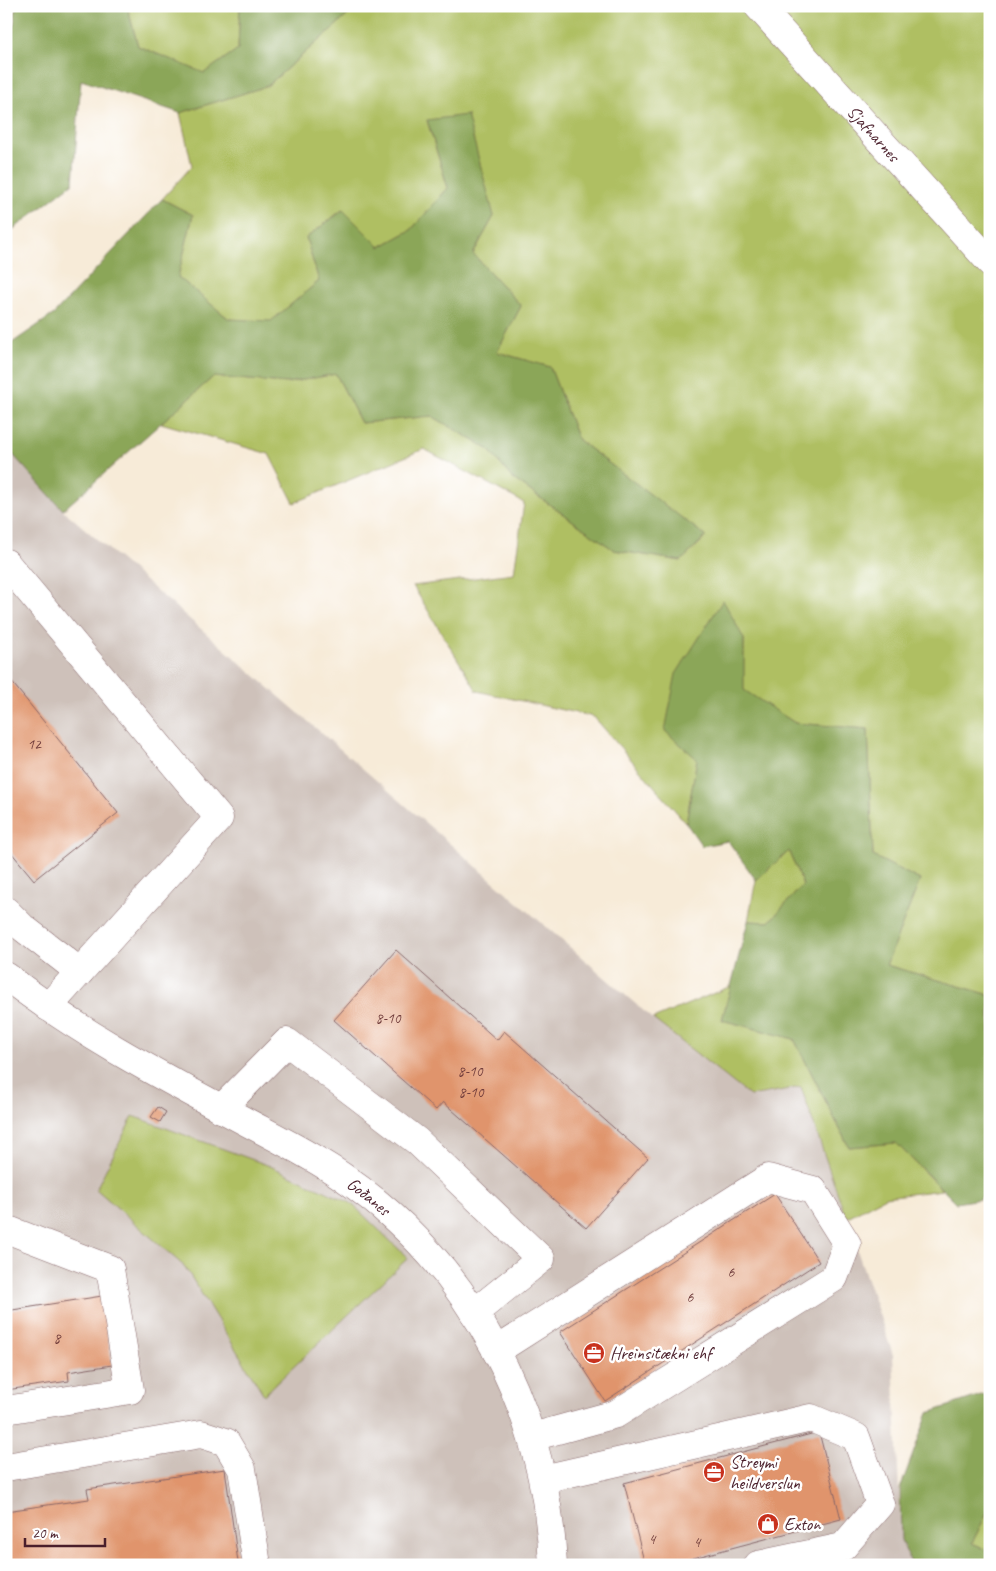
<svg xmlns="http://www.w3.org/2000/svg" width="996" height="1571" font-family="Caveat,sans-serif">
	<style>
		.industrial { fill: #cec1ba }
		.green { fill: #afbf62; stroke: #7c6f46 }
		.forest { fill: #8ba658; stroke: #6a6242 }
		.building { fill: #e0946c }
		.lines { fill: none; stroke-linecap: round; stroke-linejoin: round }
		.minor-casing { stroke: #876668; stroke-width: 29 }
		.minor { stroke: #fff; stroke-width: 28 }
		.labels { text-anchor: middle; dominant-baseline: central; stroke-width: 5; stroke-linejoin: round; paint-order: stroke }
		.number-label { font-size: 15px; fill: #703c3b }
		.street-label { font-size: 18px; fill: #4a1f2b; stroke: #fff }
		.poi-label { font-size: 18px; fill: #4a1f2b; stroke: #fff; text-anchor: start }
	</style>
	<rect width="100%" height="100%" fill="#fff"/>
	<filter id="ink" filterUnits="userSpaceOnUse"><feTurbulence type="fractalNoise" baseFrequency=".02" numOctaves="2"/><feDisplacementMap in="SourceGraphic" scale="10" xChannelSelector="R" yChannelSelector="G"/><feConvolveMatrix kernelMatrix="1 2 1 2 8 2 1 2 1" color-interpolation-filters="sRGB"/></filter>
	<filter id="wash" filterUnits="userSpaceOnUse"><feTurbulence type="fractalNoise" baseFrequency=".0096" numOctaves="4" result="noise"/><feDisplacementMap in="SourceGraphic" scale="20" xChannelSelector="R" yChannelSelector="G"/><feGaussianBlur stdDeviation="1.12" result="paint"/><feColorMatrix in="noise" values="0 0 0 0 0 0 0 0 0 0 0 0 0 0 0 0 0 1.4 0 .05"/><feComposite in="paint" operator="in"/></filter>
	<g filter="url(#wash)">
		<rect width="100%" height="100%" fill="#f7ebd8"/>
		<path class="industrial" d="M6 447 63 510 653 1019 750 1096 801 1087 893 1355 901 1540 912 1565H6Z"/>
		<g class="green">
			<path d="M127 6H240L238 49 204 74 138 46Z"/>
			<path d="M358 6H990V995L886 965 920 880 873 856 868 729 795 723 743 690 744 639 697 759 686 823 594 717 477 691 413 586 514 573 524 503 424 449 294 503 269 454 161 423 213 377 287 383 336 374 361 423 432 416 488 449 512 478 614 550 681 561 706 537 578 440 550 367 497 352 521 306 473 254 494 216 427 120 448 188 411 230 380 247 342 210 306 238 319 281 271 322 229 319 178 277 193 215 162 199 192 166 180 113 267 86Z"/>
			<path d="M789 851 803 885 769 922 748 921 756 880Z"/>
			<path d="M731 986 722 1020 794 1039 849 1147 896 1143 942 1190 885 1197 846 1218 801 1087 750 1096 653 1019Z"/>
			<path d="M133 1116 270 1166 351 1203 408 1258 264 1395 185 1267 96 1189Z"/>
			<path d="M990 1507V1551L972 1543Z"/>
		</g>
		<g class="forest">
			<path d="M16 6H127L138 46 204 73 238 49 240 6H358L267 86 180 113 81 80 73 183 11 231 6 230V33L13 32Z"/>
			<path d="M467 115 494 216 473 254 521 306 497 352 550 367 578 440 706 536 681 561 614 550 512 478 488 449 432 416 361 423 336 374 287 383 213 377 63 510 6 447V347L54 314 162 199 193 215 178 277 229 319 271 321 319 281 306 238 343 210 380 247 411 230 448 188 427 120Z"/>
			<path d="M723 600 744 639V690L795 723 868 729 873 856 920 880 886 965 990 995V1186L980 1199 956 1203 896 1143 849 1147 794 1039 722 1020 748 921 769 922 803 885 789 851 756 880 728 841 702 846 686 823 697 759 665 731 676 674Z"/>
			<path d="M990 1392V1507L972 1543 990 1551V1565H912L901 1540 900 1489 928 1413Z"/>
		</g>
		<g id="blocks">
			<g class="building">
				<path d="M6 675 118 813 34 880 6 846Z"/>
				<path d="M396 950 497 1040 504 1031 648 1158 586 1228 443 1102 436 1110 334 1020Z"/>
				<path d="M158 1107 166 1112 160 1122 151 1117Z"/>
				<path d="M775 1194 819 1262 605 1401 560 1332Z"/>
				<path d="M102 1296 112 1365 68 1372 69 1381 6 1390V1311Z"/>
				<path d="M819 1432 841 1519 667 1565H645L624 1483Z"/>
				<path d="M225 1469 238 1562 217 1565H6V1511L89 1499 87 1489Z"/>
			</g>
		</g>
	</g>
	<g filter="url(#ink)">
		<use href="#blocks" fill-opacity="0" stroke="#876668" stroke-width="1"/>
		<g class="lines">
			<g class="minor-casing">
				<g id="minor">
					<path id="s1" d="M758 6 990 262"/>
					<path d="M6 563 219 818 48 1007"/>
					<path d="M6 911 22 927 80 972"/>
					<path id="s2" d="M6 976C74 1029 152 1071 228 1112 266 1133 307 1152 343 1177 472 1266 546 1410 553 1565"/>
					<path d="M221 1109 287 1042 417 1141 541 1259 474 1313"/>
					<path d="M6 1229 110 1269 130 1390 6 1410"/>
					<path d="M496 1351 768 1178 813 1190 847 1244 834 1278 616 1414 532 1437"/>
					<path d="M6 1467 201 1434 226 1442 242 1469 257 1565"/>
					<path d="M543 1479 811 1418 856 1437 880 1504 843 1547 758 1565"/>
				</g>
			</g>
			<use href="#minor" class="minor"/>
		</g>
	</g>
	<defs>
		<g id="office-disc" transform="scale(1.125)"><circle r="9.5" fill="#c8321e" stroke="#fff"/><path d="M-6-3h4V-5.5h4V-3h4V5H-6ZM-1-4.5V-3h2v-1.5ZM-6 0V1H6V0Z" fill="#fff"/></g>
		<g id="shop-disc" transform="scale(1.125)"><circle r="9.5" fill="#c8321e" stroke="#fff"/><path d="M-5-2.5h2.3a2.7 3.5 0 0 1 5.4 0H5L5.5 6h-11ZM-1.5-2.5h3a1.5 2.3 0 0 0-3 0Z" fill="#fff"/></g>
	</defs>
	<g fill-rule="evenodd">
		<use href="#office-disc" x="594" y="1353"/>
		<use href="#office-disc" x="714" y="1472"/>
		<use href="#shop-disc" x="768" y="1524"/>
	</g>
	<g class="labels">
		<g class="number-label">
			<text x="34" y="744">12</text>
			<text x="388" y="1018">8-10</text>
			<text x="470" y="1071">8-10</text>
			<text x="471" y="1092">8-10</text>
			<text x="731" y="1272">6</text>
			<text x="690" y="1297">6</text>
			<text x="57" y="1338">8</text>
			<text x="652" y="1539">4</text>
			<text x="697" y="1542">4</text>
		</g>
		<g class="street-label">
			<text stroke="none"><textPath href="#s1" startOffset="172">Sjafnarnes</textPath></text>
			<text stroke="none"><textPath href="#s2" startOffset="425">Goðanes</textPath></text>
		</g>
		<g class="poi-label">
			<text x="610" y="1353">Hreinsitækni ehf</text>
			<text x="730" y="1462">Streymi<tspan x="730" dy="21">heildverslun</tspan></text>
			<text x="784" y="1524">Exton</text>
		</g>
	</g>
	<rect width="996" height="1571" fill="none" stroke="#fff" stroke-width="25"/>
	<path d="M25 1538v8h80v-8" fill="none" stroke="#4a1f2b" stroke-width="2.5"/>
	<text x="32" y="1538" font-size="15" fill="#4a1f2b" stroke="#ffffff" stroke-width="4" paint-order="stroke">20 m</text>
</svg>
